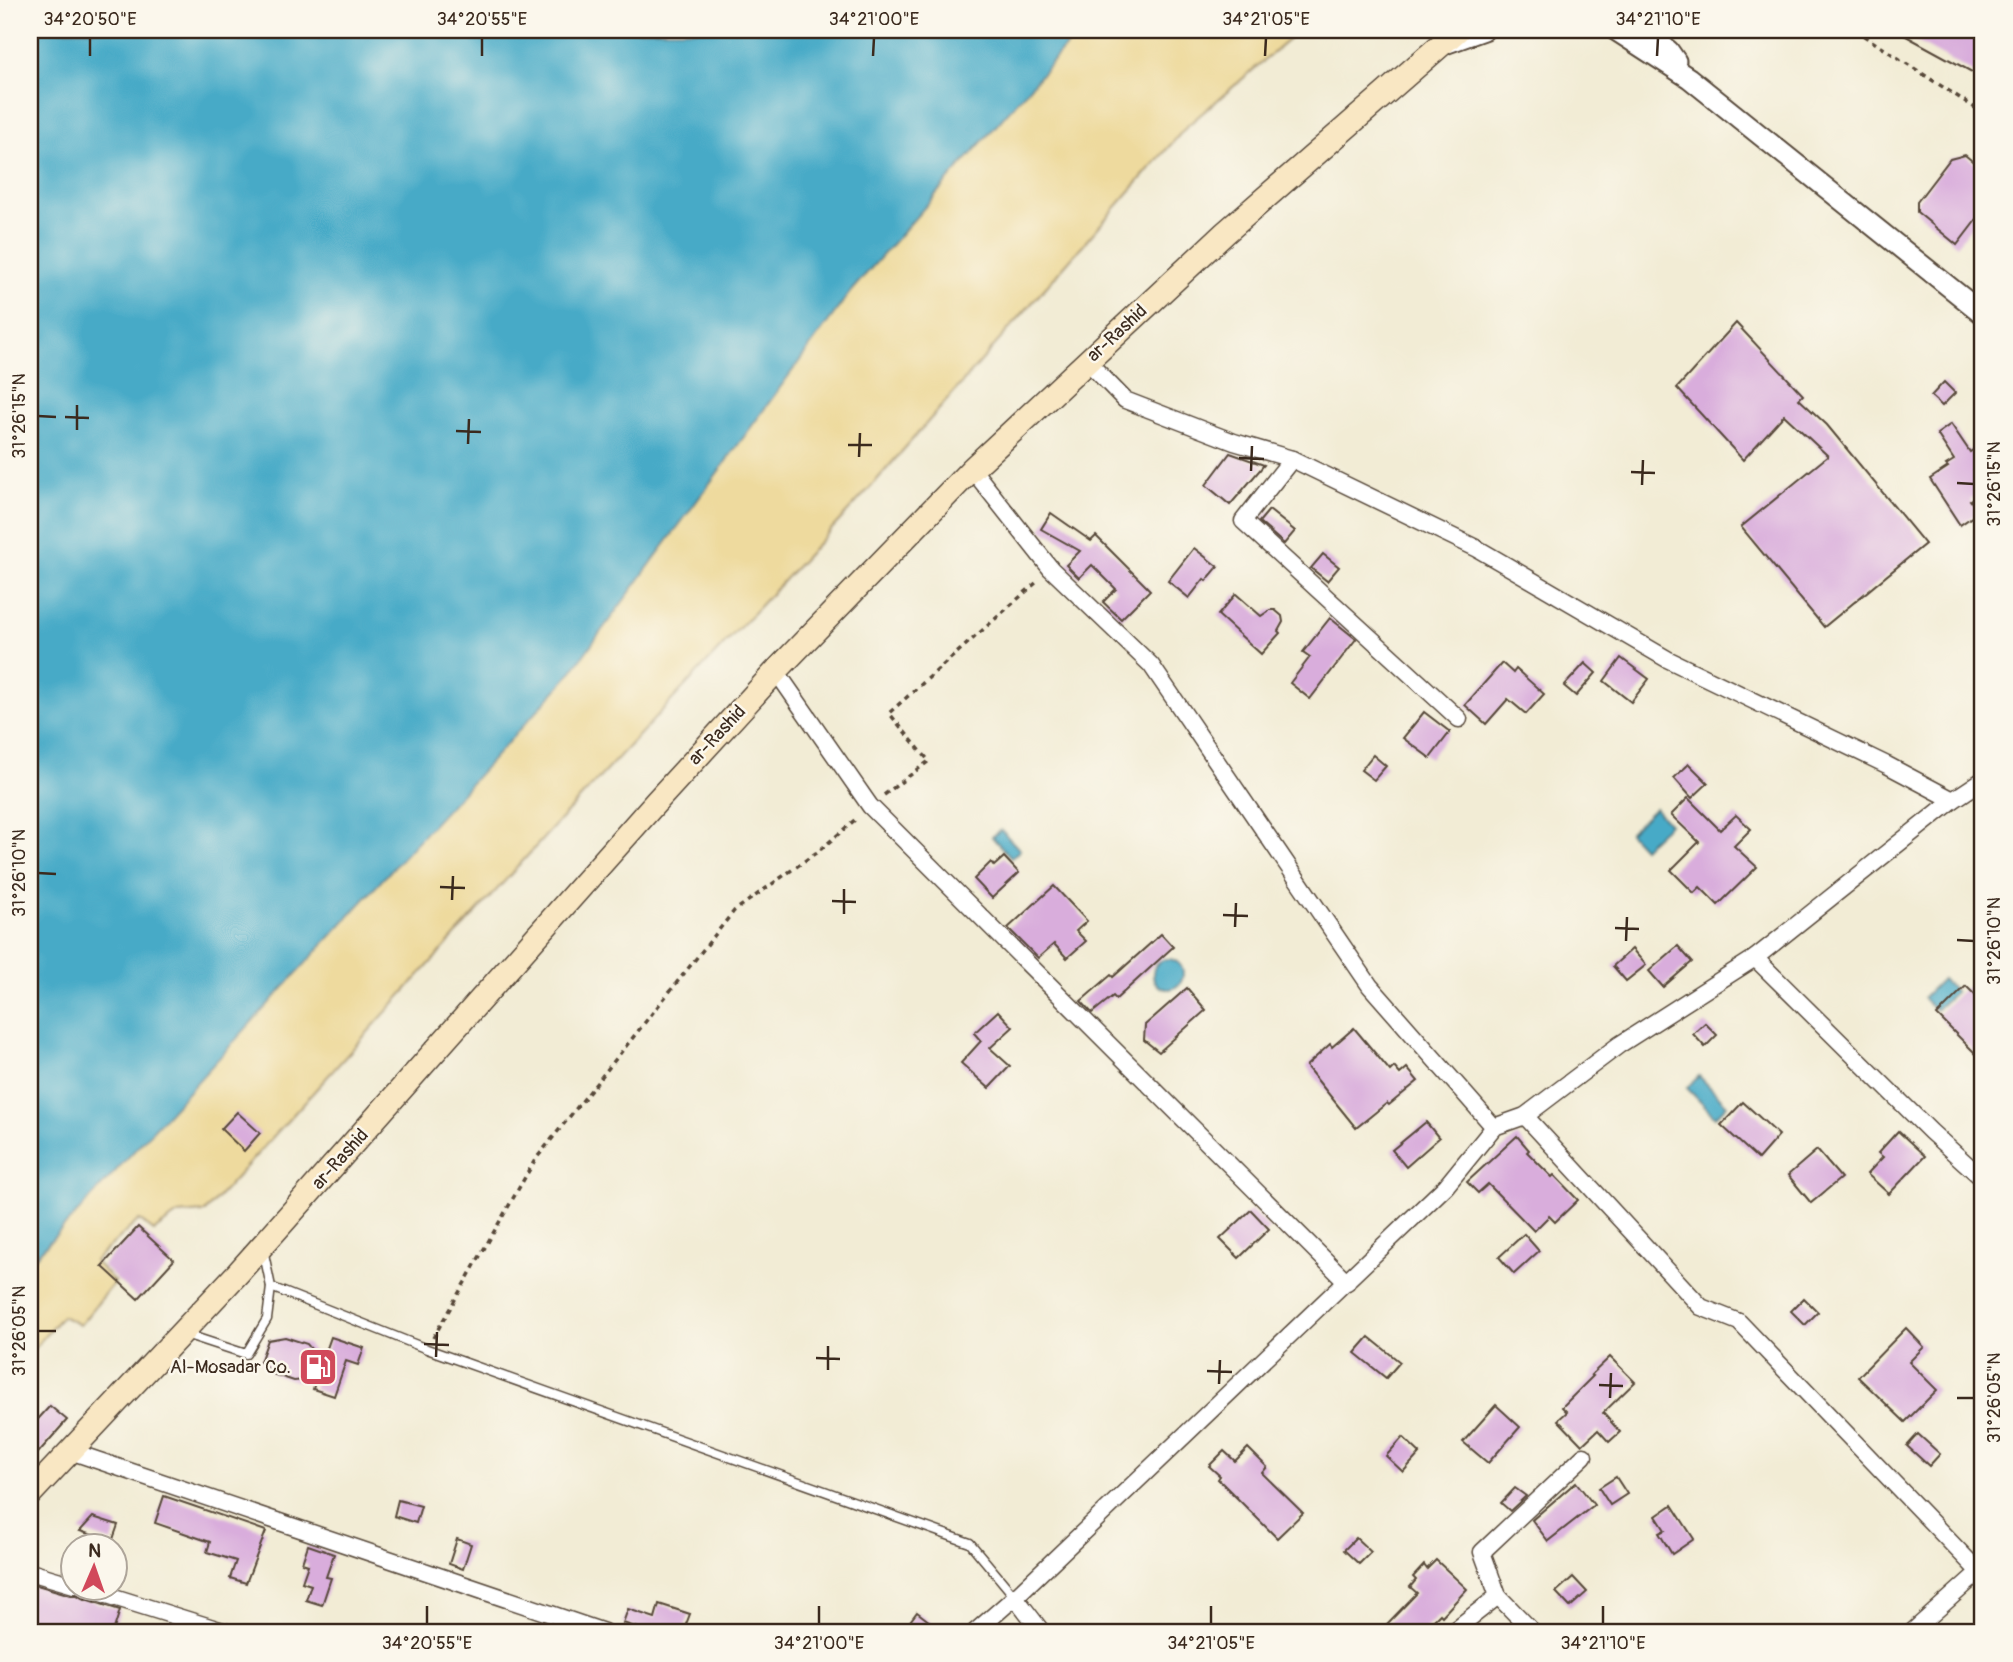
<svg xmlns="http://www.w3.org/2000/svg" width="2013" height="1662" font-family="Pangolin,sans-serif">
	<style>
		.sand { fill: #eeda9e; stroke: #94825e; stroke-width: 2 }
		.water { fill: #47aac7; stroke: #416a72; stroke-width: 2 }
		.building { fill: #d9addc }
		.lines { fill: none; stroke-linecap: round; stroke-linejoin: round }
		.service-casing { stroke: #564739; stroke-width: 11 }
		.minor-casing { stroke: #564739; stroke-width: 19 }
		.tertiary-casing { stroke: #564739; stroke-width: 23 }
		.secondary-casing { stroke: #564739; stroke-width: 26 }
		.path { stroke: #564739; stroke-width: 3.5; stroke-dasharray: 5 5; stroke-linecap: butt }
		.service { stroke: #fff; stroke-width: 8 }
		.minor { stroke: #fff; stroke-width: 16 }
		.tertiary { stroke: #fff; stroke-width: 19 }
		.secondary { stroke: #f9e7c3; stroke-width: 23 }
		.ticks { fill: none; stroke: #3b2a1e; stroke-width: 2.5 }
		.labels { text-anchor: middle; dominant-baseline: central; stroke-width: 5; stroke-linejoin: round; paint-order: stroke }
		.street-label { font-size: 19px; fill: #3b2a1e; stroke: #fbf7ec }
		.poi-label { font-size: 19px; fill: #3b2a1e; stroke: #fbf7ec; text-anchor: end }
		.neatline { fill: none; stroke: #3b2a1e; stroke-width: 2.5 }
		.ticks-label { font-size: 18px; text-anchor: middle; fill: #3b2a1e }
	</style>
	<rect width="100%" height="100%" fill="#fbf7ec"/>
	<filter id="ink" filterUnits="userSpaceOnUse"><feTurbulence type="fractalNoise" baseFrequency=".0143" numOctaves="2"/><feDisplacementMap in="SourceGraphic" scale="14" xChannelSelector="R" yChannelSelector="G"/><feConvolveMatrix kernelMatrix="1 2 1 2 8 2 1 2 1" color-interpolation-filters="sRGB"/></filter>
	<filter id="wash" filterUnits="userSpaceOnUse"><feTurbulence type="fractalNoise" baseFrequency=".00686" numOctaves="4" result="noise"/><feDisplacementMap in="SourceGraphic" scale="28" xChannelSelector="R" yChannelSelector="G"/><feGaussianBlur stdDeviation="1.57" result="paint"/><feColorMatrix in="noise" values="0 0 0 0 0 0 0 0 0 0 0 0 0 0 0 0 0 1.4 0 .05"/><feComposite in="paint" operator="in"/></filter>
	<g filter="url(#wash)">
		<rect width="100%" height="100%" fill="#f2ecd5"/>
		<path class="sand" d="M1080 30H1300L1187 126 869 489 559 821 205 1212 178 1214 154 1231 139 1220 94 1261 115 1282 80 1325 62 1316 30 1353V1262L79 1211 851 291Z"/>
		<g class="water">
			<path d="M30 30H1080L851 291 566 679 79 1211 30 1262Z"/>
			<path d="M1655 808 1669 824 1643 848 1629 833Z"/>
			<path d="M1001 830 1020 850 1011 858 992 837Z"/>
			<circle cx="1168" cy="974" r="15"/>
			<path d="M1942 979 1955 992 1936 1010 1923 998Z"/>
			<path d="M1699 1076 1727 1105 1715 1117 1687 1088Z"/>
		</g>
		<g id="blocks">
			<g class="building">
				<path d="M1895 30H1983V78Z"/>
				<path d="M1965 155 1983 170V211L1957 245 1917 212V202L1950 159Z"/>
				<path d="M1736 323 1803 395 1799 399 1827 425 1925 544 1824 627 1741 527 1828 456 1784 415 1743 460 1677 388Z"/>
				<path d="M1944 382 1955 393 1942 406 1931 396Z"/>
				<path d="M1951 424 1970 452 1983 443V464L1974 470 1983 483V491L1970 500 1979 512 1960 525 1930 479 1948 467 1946 465 1954 460 1937 434Z"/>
				<path d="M1230 453 1264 465 1230 505 1206 485Z"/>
				<path d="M1269 510 1295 531 1284 544 1259 522Z"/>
				<path d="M1051 513 1091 541 1096 536 1150 590 1121 619 1103 602 1116 589 1092 565 1079 578 1066 565 1080 551 1041 529Z"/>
				<path d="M1194 548 1218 567 1206 581 1204 579 1189 598 1168 581Z"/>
				<path d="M1323 554 1339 567 1327 581 1311 568Z"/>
				<path d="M1236 594 1261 616 1270 610H1275L1282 616 1283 622 1278 631 1280 633 1261 654 1218 615Z"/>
				<path d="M1330 618 1356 639 1310 699 1290 683 1310 657 1303 652Z"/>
				<path d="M1621 658 1649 679 1631 702 1604 681Z"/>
				<path d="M1502 663 1513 673 1516 669 1544 694 1526 714 1508 699 1486 724 1465 705Z"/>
				<path d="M1585 663 1596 673 1576 696 1564 686Z"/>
				<path d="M1424 712 1450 732 1430 758 1403 738Z"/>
				<path d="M1373 755 1386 766 1374 780 1361 770Z"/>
				<path d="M1689 764 1708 783 1692 798 1674 778Z"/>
				<path d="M1688 798 1720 830 1736 815 1751 829 1734 846 1757 867 1718 905 1700 887 1694 893 1671 870 1699 842 1671 815Z"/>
				<path d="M1004 857 1019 873 992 898 974 879 991 862 994 866Z"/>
				<path d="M1054 886 1087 921 1076 931 1086 941 1067 958 1054 944 1038 958 1008 928Z"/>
				<path d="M1161 934 1173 947 1116 999 1113 996 1092 1013 1081 1001 1111 975 1113 977Z"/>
				<path d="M1678 946 1692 962 1663 987 1649 971Z"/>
				<path d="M1632 949 1646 965 1626 981 1613 966Z"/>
				<path d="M1966 986 1983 1003V1061L1937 1015Z"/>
				<path d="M1187 988 1206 1010 1159 1052 1144 1040 1145 1025Z"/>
				<path d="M998 1011 1013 1027 990 1048 1010 1066 989 1088 961 1063 981 1041 974 1033Z"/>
				<path d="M1705 1023 1717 1035 1705 1047 1693 1034Z"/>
				<path d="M1354 1028 1390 1071 1394 1067 1400 1074 1407 1068 1418 1081 1389 1105 1387 1103 1356 1128 1306 1066 1330 1044 1332 1047Z"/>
				<path d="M1743 1102 1779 1135 1758 1159 1721 1125Z"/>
				<path d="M237 1112 260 1133 244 1151 221 1129Z"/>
				<path d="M1426 1122 1439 1138 1406 1167 1392 1150Z"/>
				<path d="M1898 1131 1925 1156 1889 1194 1867 1174 1883 1157 1878 1153Z"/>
				<path d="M1517 1136 1529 1150 1527 1152 1552 1177 1554 1175 1578 1200 1555 1222 1549 1216 1534 1231 1488 1184 1478 1193 1467 1182Z"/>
				<path d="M1817 1150 1841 1178 1811 1203 1788 1175Z"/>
				<path d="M1251 1210 1269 1229 1239 1258 1220 1239Z"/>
				<path d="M138 1227 174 1260 138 1299 102 1266Z"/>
				<path d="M1524 1234 1539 1251 1514 1274 1499 1257Z"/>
				<path d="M1804 1298 1818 1312 1805 1325 1791 1311Z"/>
				<path d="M1906 1328 1924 1347 1909 1362 1937 1390 1905 1422 1858 1377Z"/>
				<path d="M285 1337 307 1344 322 1362 331 1337 364 1348 358 1365 346 1361 334 1396 313 1389 316 1379 294 1381 273 1374 260 1362 268 1340Z"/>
				<path d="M1369 1337 1400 1362 1386 1378 1355 1353Z"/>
				<path d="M1610 1357 1635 1382 1603 1413 1620 1432 1609 1442 1598 1430 1582 1445 1558 1420 1567 1412 1562 1407 1593 1376 1591 1375Z"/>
				<path d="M1496 1405 1520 1427 1488 1463 1463 1442Z"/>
				<path d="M50 1406 67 1420 30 1462V1428Z"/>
				<path d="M1918 1434 1940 1454 1929 1466 1907 1446Z"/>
				<path d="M1403 1437 1420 1453 1403 1472 1386 1456Z"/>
				<path d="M1248 1448 1267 1467 1262 1473 1303 1513 1277 1538 1218 1479 1220 1476 1209 1466 1224 1451 1235 1461Z"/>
				<path d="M1616 1477 1627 1494 1610 1505 1599 1488Z"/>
				<path d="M1576 1482 1594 1505 1548 1541 1532 1520Z"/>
				<path d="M1515 1488 1526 1496 1510 1511 1501 1503Z"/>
				<path d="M164 1496 266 1531 246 1583 230 1578 236 1561 207 1552 210 1542 155 1523Z"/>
				<path d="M398 1500 421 1506 416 1523 394 1516Z"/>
				<path d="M1672 1505 1694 1539 1672 1554 1659 1533 1665 1530 1656 1516Z"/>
				<path d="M93 1517 118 1525 112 1542 80 1531Z"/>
				<path d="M1356 1538 1371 1552 1359 1564 1344 1550Z"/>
				<path d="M457 1539 471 1544 463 1569 449 1564Z"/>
				<path d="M308 1545 334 1554 326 1577 331 1578 322 1605 306 1600 311 1585 302 1582 308 1565 302 1563Z"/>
				<path d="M1436 1560 1467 1589 1442 1616 1440 1614 1422 1632H1395L1387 1624 1417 1593 1410 1587 1416 1580 1413 1577 1424 1565 1427 1569Z"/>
				<path d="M1573 1577 1587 1592 1570 1607 1556 1592Z"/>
				<path d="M30 1583 71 1595H77L82 1598 120 1610 113 1632H61L30 1622Z"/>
				<path d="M659 1604 690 1614 685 1627 690 1629V1632H650L623 1623 628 1609 655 1618Z"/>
				<path d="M917 1612 943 1632H902Z"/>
			</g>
		</g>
	</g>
	<g filter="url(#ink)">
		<use href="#blocks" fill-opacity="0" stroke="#564739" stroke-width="2"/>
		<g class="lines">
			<g class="service-casing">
				<g id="service">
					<path d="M271 1287 427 1349 970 1543 1015 1597"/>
					<path d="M185 1334 246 1354 267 1319 271 1287 263 1249"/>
				</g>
			</g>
			<g class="minor-casing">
				<g id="minor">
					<path d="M1087 361 1125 400 1234 442 1292 459 1478 549 1667 659 1887 765 1953 800"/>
					<path d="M1292 459 1243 521 1459 719"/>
					<path d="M972 469 1051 569 1151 665 1370 986 1494 1127"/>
					<path d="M776 671 870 806 1347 1282"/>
					<path d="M1755 958 1931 1132 1983 1179"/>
					<path d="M1525 1116 1701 1307 1739 1322 1983 1576"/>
					<path d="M70 1451 604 1632"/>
					<path d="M30 1572 74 1585"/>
					<path d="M85 1588 226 1632"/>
					<path d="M1498 1596 1533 1632"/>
					<path d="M1015 1597 1042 1632"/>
					<path d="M975 1632 1015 1597 1446 1186 1494 1127 1525 1116 1619 1045 1755 958 1953 800 1983 780"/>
					<path d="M1452 1632 1498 1596 1482 1552 1584 1456"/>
					<path d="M1912 1632 1979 1572"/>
				</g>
			</g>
			<g class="tertiary-casing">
				<g id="tertiary">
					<path d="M1615 30 1689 78 1983 314"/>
					<path d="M1645 30 1669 51 1676 61"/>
					<path d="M1445 44 1484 30"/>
				</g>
			</g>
			<g class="secondary-casing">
				<path id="secondary" d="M30 1494 238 1273 656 802 776 671 972 469 1225 233 1458 30"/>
			</g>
			<g class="path">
				<path d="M1855 30 1983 113"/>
				<path d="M884 795 929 761 889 713 1038 581"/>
				<path d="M433 1338 535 1160 734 911 820 850 857 818"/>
			</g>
			<use href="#service" class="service"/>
			<use href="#minor" class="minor"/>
			<use href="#tertiary" class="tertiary"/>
			<use href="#secondary" class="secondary"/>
		</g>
	</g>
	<path class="ticks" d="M90 56V38M482 56V38M873 56 874 38M1265 56 1266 38M1657 56 1658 38M38 416 56 417M65 417 89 418M77 430V405M456 431 481 432M468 444 469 419M848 445H872M859 457 860 433M1239 458 1264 459M1251 471 1252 446M1631 472 1655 473M1957 483 1974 484M1642 485 1643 460M38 873 56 874M440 887 465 888M452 900 453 876M832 901 856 902M844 914V889M1223 915 1248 916M1235 927 1236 903M1615 928 1639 929M1957 940 1974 941M1626 941 1627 917M38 1331H56M424 1344 449 1345M436 1357 437 1332M816 1358 840 1359M828 1370V1346M1207 1371 1232 1372M1219 1384 1220 1360M1599 1385 1623 1386M1610 1398 1611 1373M1957 1398H1974M427 1624V1606M819 1624V1606M1211 1624V1606M1603 1624V1606"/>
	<defs>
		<g id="fuel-square" transform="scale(2.0125)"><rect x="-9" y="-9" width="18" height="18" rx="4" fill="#d1495b" stroke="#fbf7ec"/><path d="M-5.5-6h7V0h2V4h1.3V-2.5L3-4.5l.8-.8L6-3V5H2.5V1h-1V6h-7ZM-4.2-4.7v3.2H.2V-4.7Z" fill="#fff"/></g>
	</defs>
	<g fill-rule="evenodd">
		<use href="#fuel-square" x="318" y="1367"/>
	</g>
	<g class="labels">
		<g class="street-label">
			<text transform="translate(1117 333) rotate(-43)">ar-Rashid</text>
			<text transform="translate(717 735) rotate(-47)">ar-Rashid</text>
			<text transform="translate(340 1159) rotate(-48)">ar-Rashid</text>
		</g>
		<g class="poi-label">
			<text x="291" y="1367">Al-Mosadar Co.</text>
		</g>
	</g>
	<rect width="2013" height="1662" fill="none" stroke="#fbf7ec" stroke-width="77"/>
	<g transform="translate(94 1567) rotate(2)"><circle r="33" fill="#fbf7ec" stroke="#aea59a" stroke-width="2"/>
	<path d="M0-5L12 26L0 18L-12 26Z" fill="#d1495b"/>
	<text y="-10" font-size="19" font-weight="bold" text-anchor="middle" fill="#3b2a1e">N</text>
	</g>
	<rect x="38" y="38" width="1936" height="1586" class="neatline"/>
	<g class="ticks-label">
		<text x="90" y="25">34°20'50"E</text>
		<text x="482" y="25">34°20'55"E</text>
		<text x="874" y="25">34°21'00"E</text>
		<text x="1266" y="25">34°21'05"E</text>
		<text x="1658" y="25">34°21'10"E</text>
		<text transform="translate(19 416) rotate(-90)" y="6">31°26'15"N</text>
		<text transform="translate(1994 484) rotate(-90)" y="6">31°26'15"N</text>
		<text transform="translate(19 873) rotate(-90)" y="6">31°26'10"N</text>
		<text transform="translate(1994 941) rotate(-90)" y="6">31°26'10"N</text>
		<text transform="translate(19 1331) rotate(-90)" y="6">31°26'05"N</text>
		<text transform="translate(1994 1398) rotate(-90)" y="6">31°26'05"N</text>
		<text x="427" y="1649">34°20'55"E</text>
		<text x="819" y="1649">34°21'00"E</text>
		<text x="1211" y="1649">34°21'05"E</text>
		<text x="1603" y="1649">34°21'10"E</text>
	</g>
</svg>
